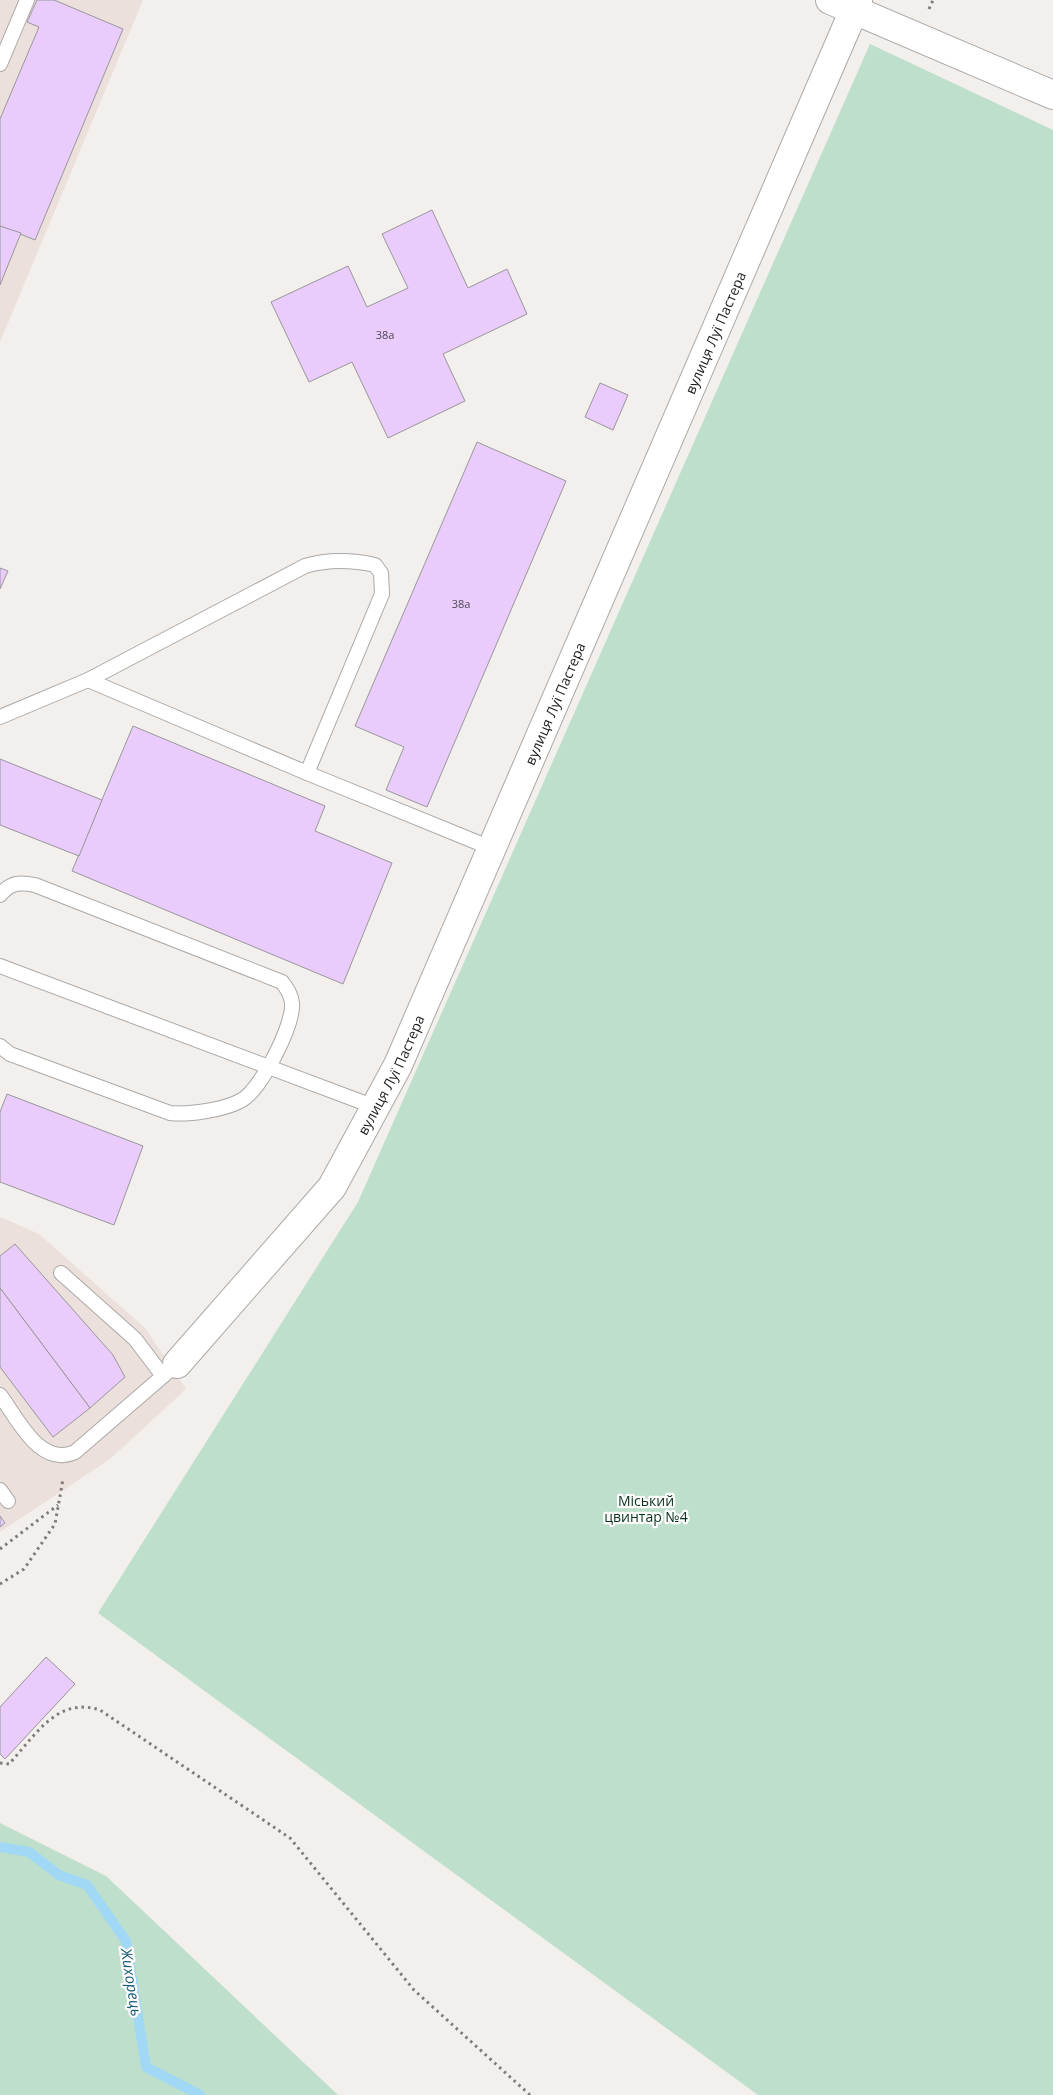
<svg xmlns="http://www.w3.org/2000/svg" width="1053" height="2095" font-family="'Open Sans',sans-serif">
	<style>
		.built { fill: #ebe0db }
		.green { fill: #bddfcc }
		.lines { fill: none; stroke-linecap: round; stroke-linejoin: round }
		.stream { stroke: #a0d8f5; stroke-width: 10 }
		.building { fill: #e9ccfb; stroke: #989799 }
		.service-casing { stroke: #aca9a7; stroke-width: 16 }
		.minor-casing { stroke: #aca9a7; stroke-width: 30 }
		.tertiary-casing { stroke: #aca9a7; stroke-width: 30 }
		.path { stroke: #7e7c7a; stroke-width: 3; stroke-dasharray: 2.5 4; stroke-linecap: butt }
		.service { stroke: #fff; stroke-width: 14 }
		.minor { stroke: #fff; stroke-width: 28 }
		.tertiary { stroke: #fff; stroke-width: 28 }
		.labels { text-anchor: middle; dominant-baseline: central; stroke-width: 4.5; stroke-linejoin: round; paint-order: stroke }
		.number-label { font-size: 11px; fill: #4f4752 }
		.street-label { font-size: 14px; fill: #1c1b1a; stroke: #fffdfc }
		.park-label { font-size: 14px; fill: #04331f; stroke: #fffdfc }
		.water-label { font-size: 15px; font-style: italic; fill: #155b77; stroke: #fffdfc }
	</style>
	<rect width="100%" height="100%" fill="#f2efed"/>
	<g class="built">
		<path d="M0 0H143L0 342Z"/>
		<path d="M0 1217 39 1234 145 1328 186 1389 110 1459 0 1532Z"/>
	</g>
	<g class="green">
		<path d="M870 44 1053 130V2095H758L98 1613 358 1202Z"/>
		<path d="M0 1823 106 1876 338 2095H0Z"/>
	</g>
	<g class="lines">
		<path class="stream" d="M0 1847 29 1852 59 1875 87 1885 126 1941 146 2067 200 2095"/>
	</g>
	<g class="building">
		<path d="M37 0H54L123 29 35 240 0 226V119L39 27 27 22Z"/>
		<path d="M432 210 468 288 507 269 527 314 443 354 465 401 388 438 352 362 309 382 271 302 348 266 367 307 408 288 382 234Z"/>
		<path d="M0 226 21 233 0 285Z"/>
		<path d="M600 383 628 395 613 430 585 417Z"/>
		<path d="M477 442 566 481 427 807 386 790 404 747 355 726Z"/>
		<path d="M0 568 8 571 0 589Z"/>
		<path d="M133 726 325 806 315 831 392 863 343 984 72 871Z"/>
		<path d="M0 759 102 800 79 856 0 825Z"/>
		<path d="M7 1094 143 1146 114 1225 0 1182V1112Z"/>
		<path d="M15 1244 113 1355 125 1377 90 1408 0 1288V1256Z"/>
		<path d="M0 1288 90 1408 53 1437 0 1367Z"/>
		<path d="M0 1516 5 1523 0 1527Z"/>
		<path d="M46 1657 75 1684 5 1759 0 1754V1707Z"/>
	</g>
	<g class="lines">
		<g class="service-casing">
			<g id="service">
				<path d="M0 64 27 0"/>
				<path d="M88 680 305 566C329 559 352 560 375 565L381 573 382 594 307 773"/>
				<path d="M0 717 88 680 307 773 491 848"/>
				<path d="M0 895C11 882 20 882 35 885L282 982C287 989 291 994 292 1003 294 1025 261 1089 242 1100 225 1110 188 1115 170 1113L10 1054 0 1046"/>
				<path d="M0 966 375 1107"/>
				<path d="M61 1273 135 1339 163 1376"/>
				<path d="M0 1395C18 1419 40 1468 75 1452L177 1364"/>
				<path d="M0 1490 8 1501"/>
			</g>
		</g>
		<g class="minor-casing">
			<g id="minor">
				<path id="s1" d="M177 1364 332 1187 398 1065 854 10 1053 95"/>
			</g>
		</g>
		<g class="tertiary-casing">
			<path id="tertiary" d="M830 0 854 10 858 0"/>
		</g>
		<g class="path">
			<path d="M929 9 933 0"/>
			<path d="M0 1549 58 1505"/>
			<path d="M0 1584 24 1569 55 1524 63 1479"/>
			<path d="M0 1763 9 1764C35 1736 57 1696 100 1710L290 1838 414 1990 530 2095"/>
		</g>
		<use href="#service" class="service"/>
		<use href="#minor" class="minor"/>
		<use href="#tertiary" class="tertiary"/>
	</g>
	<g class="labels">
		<g class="number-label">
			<text x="385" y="334">38а</text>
			<text x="461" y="603">38а</text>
		</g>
		<g class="street-label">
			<text stroke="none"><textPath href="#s1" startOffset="1172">вулиця Луї Пастера</textPath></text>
			<text stroke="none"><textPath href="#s1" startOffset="768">вулиця Луї Пастера</textPath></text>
			<text stroke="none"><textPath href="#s1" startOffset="362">вулиця Луї Пастера</textPath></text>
		</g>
		<g class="park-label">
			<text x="646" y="1500">Міський<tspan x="646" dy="16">цвинтар №4</tspan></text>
		</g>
		<g class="water-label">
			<text transform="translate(132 1982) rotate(81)">Жихорець</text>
		</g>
	</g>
</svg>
